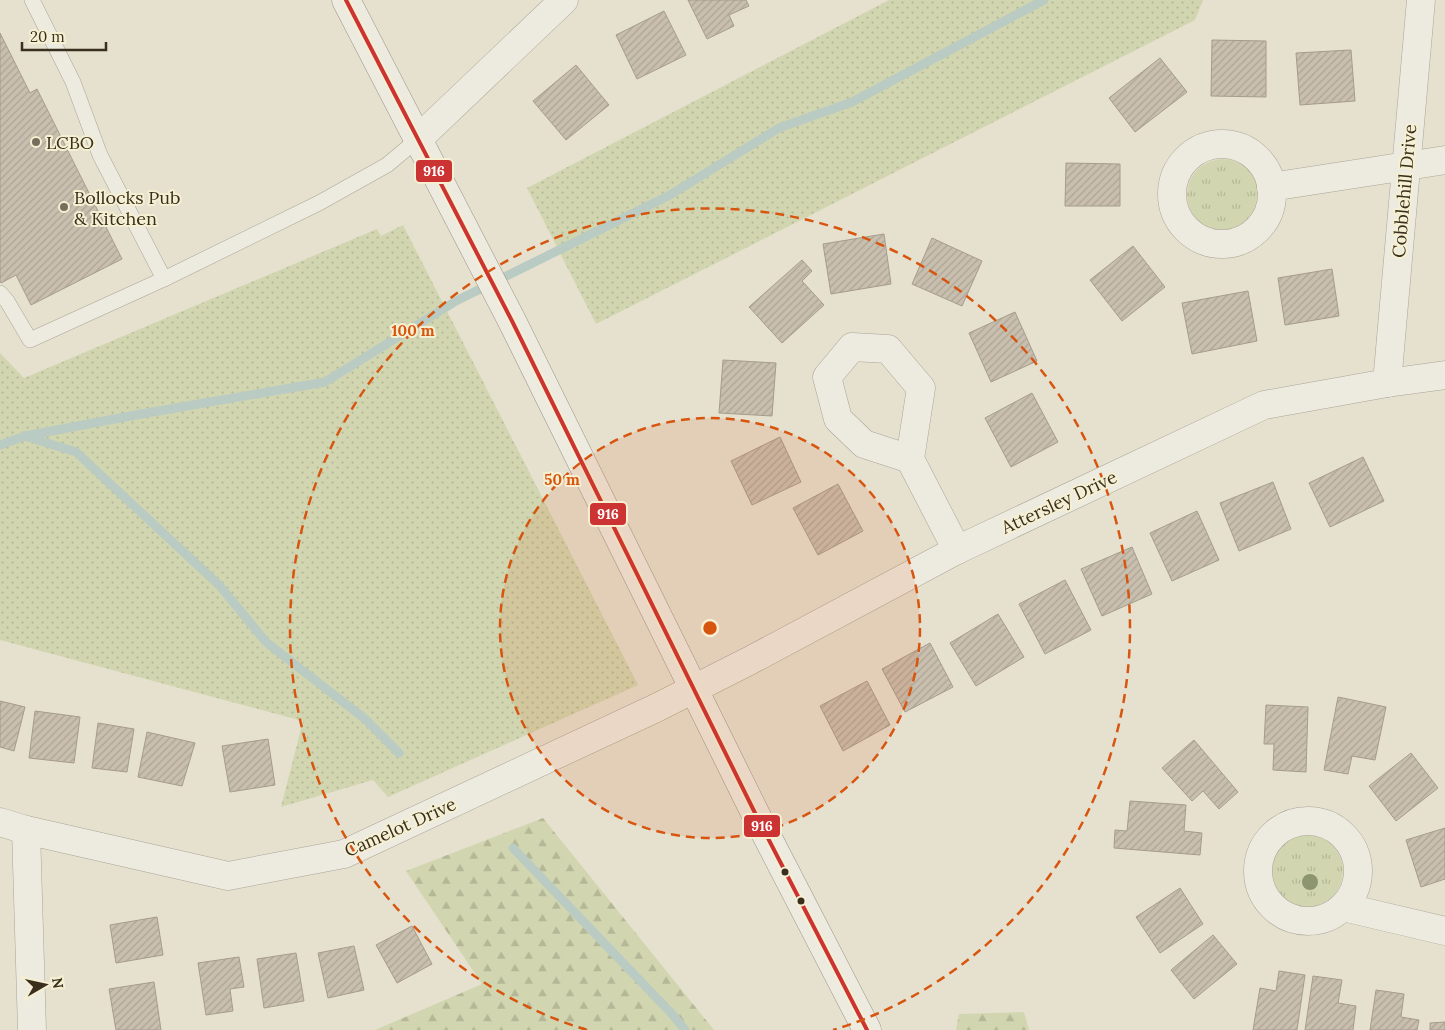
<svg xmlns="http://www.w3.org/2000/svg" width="1445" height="1030" font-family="Lora,serif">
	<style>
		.grass { fill: url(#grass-tufts) }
		.forest { fill: url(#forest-firs) }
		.park { fill: url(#park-dots) }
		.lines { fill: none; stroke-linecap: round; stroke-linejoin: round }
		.stream { stroke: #b9cbc2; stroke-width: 9 }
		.building { fill: url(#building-hatch); stroke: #a69c8d }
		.service-casing { stroke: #aaa597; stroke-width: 16 }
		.minor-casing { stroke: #aaa597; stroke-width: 29 }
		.secondary-casing { stroke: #9a9586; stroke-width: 29 }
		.service { stroke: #edeadf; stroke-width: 15 }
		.minor { stroke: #edeadf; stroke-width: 28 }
		.secondary { stroke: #edeadf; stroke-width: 28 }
		.bus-1-casing { stroke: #f6f0d3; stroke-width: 8 }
		.bus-1 { stroke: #c33; stroke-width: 4 }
		.tree { fill: #8d9570 }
		.ring { fill: none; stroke: #d7550e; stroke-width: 2.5; stroke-dasharray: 9 6 }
		.poi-dot { fill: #766d5c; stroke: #f6f0d3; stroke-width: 2 }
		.bus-dot { fill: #3a2e1e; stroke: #f6f0d3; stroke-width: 2 }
		.labels { text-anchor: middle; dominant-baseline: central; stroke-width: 4; stroke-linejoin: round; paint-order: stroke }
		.poi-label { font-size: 18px; fill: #3a2e1e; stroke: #f6f0d3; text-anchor: start }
		.street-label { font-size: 18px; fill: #3a2e1e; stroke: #f6f0d3 }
		.centre { fill: #d7550e; stroke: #f6f0d3; stroke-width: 2.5 }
		.ring-label { font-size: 15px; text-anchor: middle; font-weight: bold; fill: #d7550e; stroke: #f6f0d3; stroke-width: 4; stroke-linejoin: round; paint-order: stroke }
		.line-badge { stroke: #f6f0d3; stroke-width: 2 }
		.badge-label { font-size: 14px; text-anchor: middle; font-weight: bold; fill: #fff }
	</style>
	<defs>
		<pattern id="grass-tufts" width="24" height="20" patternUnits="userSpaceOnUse" patternTransform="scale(1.25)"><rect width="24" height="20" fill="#d2d6b0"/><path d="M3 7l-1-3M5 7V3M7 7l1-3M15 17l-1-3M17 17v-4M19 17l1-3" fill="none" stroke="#b5b897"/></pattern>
		<pattern id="forest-firs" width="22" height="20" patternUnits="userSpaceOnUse" patternTransform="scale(1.25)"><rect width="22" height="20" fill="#d2d6b0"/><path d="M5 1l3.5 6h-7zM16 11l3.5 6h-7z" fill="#b5b897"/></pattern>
		<pattern id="park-dots" width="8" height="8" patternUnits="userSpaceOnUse" patternTransform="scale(1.25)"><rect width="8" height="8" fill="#d2d6b0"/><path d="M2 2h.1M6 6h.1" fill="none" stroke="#b5b897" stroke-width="1.8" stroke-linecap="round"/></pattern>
		<pattern id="building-hatch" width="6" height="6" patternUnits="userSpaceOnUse" patternTransform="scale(1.25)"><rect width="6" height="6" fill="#c9bfaf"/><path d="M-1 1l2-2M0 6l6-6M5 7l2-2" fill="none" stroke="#ada496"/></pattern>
	</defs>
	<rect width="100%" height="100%" fill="#e5e1ce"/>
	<g class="grass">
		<circle cx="1223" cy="195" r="36"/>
		<circle cx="1307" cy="871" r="36"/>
	</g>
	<g class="forest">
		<path d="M543 818 714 1030H375L482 984 406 871Z"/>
		<path d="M1024 1012 1029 1030H956L959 1014Z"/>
	</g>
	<g class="park">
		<path d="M889 0H1203L1195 20 596 324 527 188Z"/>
		<path d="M403 225 638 685 388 797 373 780 281 807 303 721 0 640V353L24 378 377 229 381 236Z"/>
	</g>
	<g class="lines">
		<g class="stream">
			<path d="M28 437 76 452 219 585 266 642 365 719 399 753"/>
			<path d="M0 445 25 436 141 414 325 382 456 301 670 195 779 128 852 102 1044 0"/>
			<path d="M513 848 672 1014 685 1030"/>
		</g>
	</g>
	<g class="building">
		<path d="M688 0H746L749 6 729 15 734 26 707 39Z"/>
		<path d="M664 11 686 55 637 79 616 35Z"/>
		<path d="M0 33 30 93 37 89 122 259 31 305 16 275 1 283 0 281Z"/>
		<path d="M1212 40 1266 41V97L1211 96Z"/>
		<path d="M1351 50 1355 101 1300 105 1296 53Z"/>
		<path d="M1160 58 1187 92 1135 132 1109 98Z"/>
		<path d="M576 65 609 105 566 140 533 101Z"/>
		<path d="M1066 163 1120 164V206H1065Z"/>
		<path d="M884 234 891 284 831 294 823 244Z"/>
		<path d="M932 238 982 261 962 306 912 284Z"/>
		<path d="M1133 246 1165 287 1122 321 1090 280Z"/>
		<path d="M802 260 812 271 802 281 824 305 782 343 749 307Z"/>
		<path d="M1332 269 1339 316 1285 325 1278 278Z"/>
		<path d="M1248 291 1257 341 1192 354 1182 303Z"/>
		<path d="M1015 312 1037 361 991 382 969 333Z"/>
		<path d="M723 360 776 363 772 416 719 413Z"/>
		<path d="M1032 393 1058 442 1011 467 985 418Z"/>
		<path d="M780 437 801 482 752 505 731 461Z"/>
		<path d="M1363 457 1384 501 1330 527 1309 483Z"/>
		<path d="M1273 482 1291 529 1239 551 1220 503Z"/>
		<path d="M838 484 863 531 818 555 793 508Z"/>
		<path d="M1197 511 1219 560 1172 581 1150 533Z"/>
		<path d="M1132 547 1152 594 1102 616 1081 569Z"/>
		<path d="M1065 580 1091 630 1045 654 1019 604Z"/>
		<path d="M998 614 1024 657 976 686 950 643Z"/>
		<path d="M930 643 953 687 905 712 882 669Z"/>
		<path d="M867 681 890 725 843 751 820 706Z"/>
		<path d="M1338 697 1386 707 1375 760 1352 756 1348 774 1324 770Z"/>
		<path d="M0 701 25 707 14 751 0 747Z"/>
		<path d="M1266 705 1308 707 1306 772 1273 770 1274 744H1264Z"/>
		<path d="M35 711 80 717 74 763 29 758Z"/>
		<path d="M98 723 134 729 127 772 92 768Z"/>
		<path d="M147 732 195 743 182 786 138 777Z"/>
		<path d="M268 739 275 785 230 792 222 746Z"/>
		<path d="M1194 740 1238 792 1219 809 1203 791 1192 801 1162 768Z"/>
		<path d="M1411 753 1438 788 1396 821 1369 786Z"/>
		<path d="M1130 801 1186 805 1184 831 1202 833 1200 855 1114 848 1115 830 1127 831Z"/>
		<path d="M1445 828V879L1421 887 1406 840Z"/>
		<path d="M1180 888 1203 924 1160 953 1136 917Z"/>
		<path d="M157 917 163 955 116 963 110 925Z"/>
		<path d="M412 926 432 964 397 983 376 945Z"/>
		<path d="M1213 935 1237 964 1194 999 1171 970Z"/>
		<path d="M354 946 364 990 328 998 318 953Z"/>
		<path d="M296 953 304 1001 264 1008 257 959Z"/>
		<path d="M239 957 244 987 230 989 233 1011 206 1015 198 963Z"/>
		<path d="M1279 971 1305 975 1297 1030H1253L1260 988 1276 991Z"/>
		<path d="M1313 976 1342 980 1338 1003 1356 1006 1353 1030H1305Z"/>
		<path d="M154 982 161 1030H116L109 989Z"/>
		<path d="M1376 990 1404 994 1401 1017 1419 1020 1417 1030H1370Z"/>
		<path d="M1445 1022V1030H1430V1023Z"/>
	</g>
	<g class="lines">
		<g class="service-casing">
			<g id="service">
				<path d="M32 0 73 82 100 155 164 279 319 203 387 165 417 140"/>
				<path d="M0 293 7 301 30 340 164 279"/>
			</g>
		</g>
		<g class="minor-casing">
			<g id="minor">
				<path d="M417 140 564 0"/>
				<circle cx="1222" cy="194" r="50"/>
				<path d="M1271 187 1445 160"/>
				<path d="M1387 383 1421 0"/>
				<path d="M910 459 864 444 838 419 827 377 852 347 888 349 921 388 910 459 957 550"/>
				<circle cx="1308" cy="871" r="50"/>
				<path d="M0 822 26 830 228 876 344 854 656 708 749 661 957 550 1264 405 1387 383 1445 375"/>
				<path d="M26 830 32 1030"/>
				<path d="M1343 907 1445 931"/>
			</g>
		</g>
		<g class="secondary-casing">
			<path id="secondary" d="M346 0 512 321 756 815 867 1030"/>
		</g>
		<use href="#service" class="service"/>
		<use href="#minor" class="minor"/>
		<use href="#secondary" class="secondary"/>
		<g class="bus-1-casing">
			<path id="bus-1" d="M346 0 512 321 756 815 867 1030"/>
		</g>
		<use href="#bus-1" class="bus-1"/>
	</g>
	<circle class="tree" cx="1310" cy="882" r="8"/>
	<circle cx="710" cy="628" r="210" fill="#d7550e" fill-opacity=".12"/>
	<g class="ring">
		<circle cx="710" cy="628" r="210"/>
		<path d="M587 1030A420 420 0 1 1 833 1030"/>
	</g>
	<g class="poi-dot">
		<circle cx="36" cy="142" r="5"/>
		<circle cx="64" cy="207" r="5"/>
	</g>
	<g class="bus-dot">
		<circle cx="785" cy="872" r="4.5"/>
		<circle cx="801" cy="901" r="4.5"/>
	</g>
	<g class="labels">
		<g class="poi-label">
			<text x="46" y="142">LCBO</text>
			<text x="74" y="197">Bollocks Pub<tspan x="74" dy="21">&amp; Kitchen</tspan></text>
		</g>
		<g class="street-label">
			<text transform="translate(1404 191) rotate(-85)">Cobblehill Drive</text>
			<text transform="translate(1059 502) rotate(-25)">Attersley Drive</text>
			<text transform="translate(400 827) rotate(-24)">Camelot Drive</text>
		</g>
	</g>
	<circle cx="710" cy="628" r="8" class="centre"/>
	<g class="ring-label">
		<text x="413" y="336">100 m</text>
		<text x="562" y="485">50 m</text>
	</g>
	<g class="line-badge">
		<rect x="415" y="159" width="38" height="24" rx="5" fill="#c33"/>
		<rect x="589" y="502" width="38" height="24" rx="5" fill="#c33"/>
		<rect x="743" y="814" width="38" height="24" rx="5" fill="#c33"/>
	</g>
	<g class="badge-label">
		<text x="434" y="176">916</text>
		<text x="608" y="519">916</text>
		<text x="762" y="831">916</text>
	</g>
	<g transform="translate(45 985) rotate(81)" stroke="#f6f0d3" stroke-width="4" paint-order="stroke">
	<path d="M0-4L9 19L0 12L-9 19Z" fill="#3a2e1e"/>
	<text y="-8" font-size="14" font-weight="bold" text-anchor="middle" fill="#3a2e1e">N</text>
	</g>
	<path d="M22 42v8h84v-8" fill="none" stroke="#3a2e1e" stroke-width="2.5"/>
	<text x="30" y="42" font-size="15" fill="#3a2e1e" stroke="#f6f0d3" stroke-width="4" paint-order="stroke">20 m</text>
</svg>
